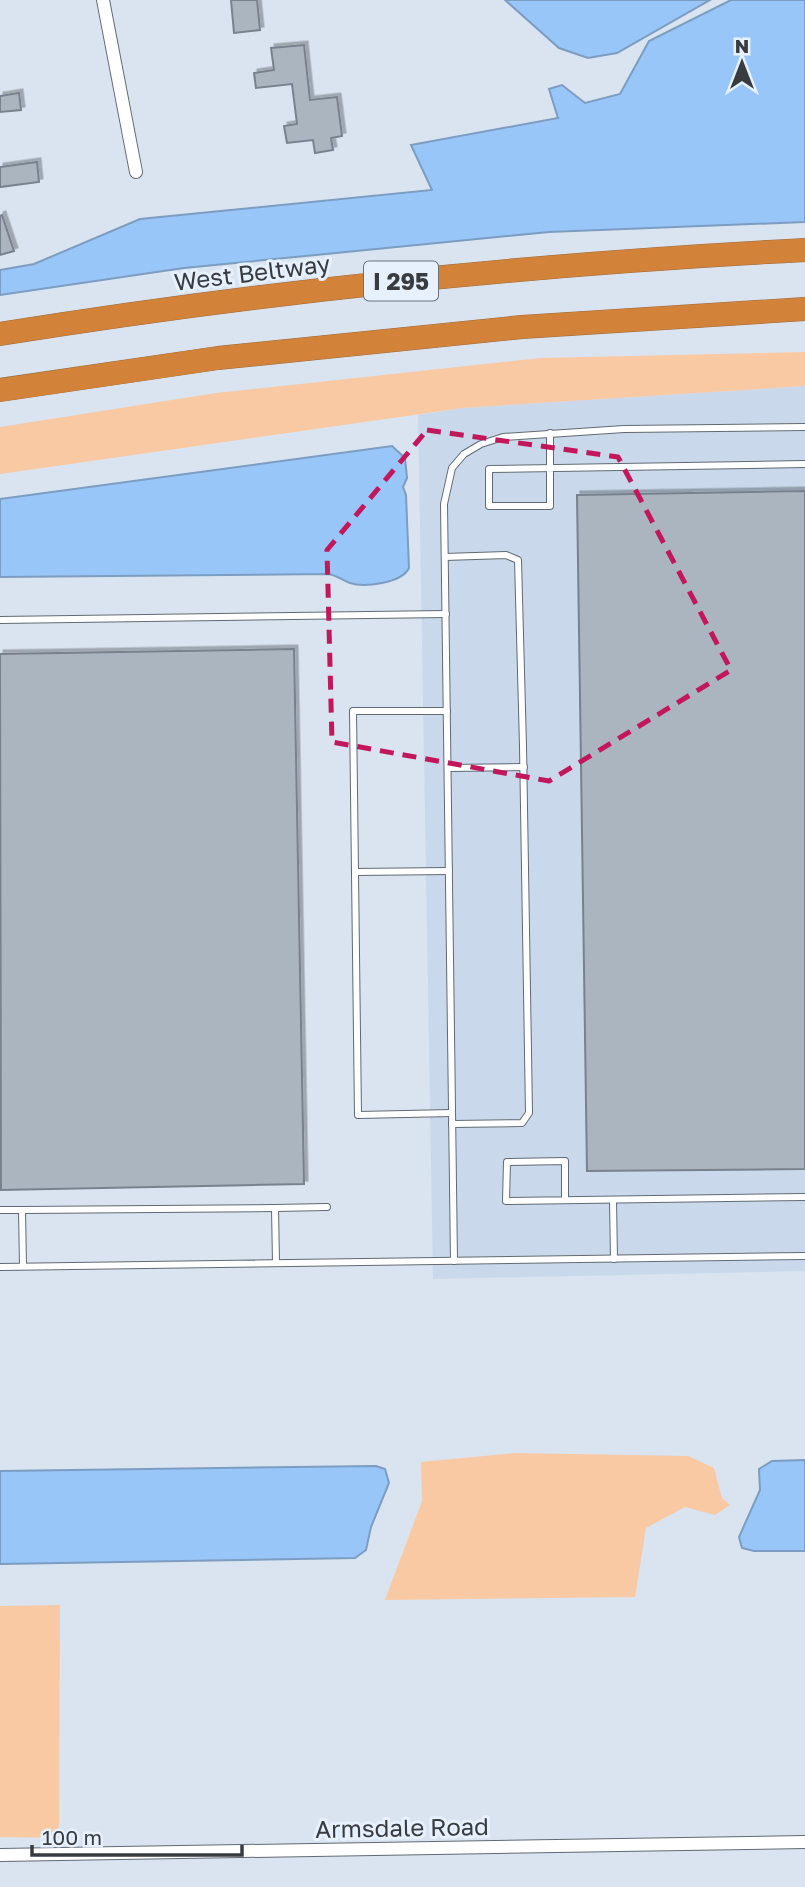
<svg xmlns="http://www.w3.org/2000/svg" width="805" height="1887" font-family="'Golos Text',sans-serif">
	<style>
		.built { fill: #c9d9eb }
		.green { fill: #f9c9a4 }
		.water { fill: #99c6f8; stroke: #7c9dc1; stroke-width: 2 }
		.building { fill: #abb5c0; stroke: #78828d; stroke-width: 2; filter: url(#shadow) }
		.lines { fill: none; stroke-linecap: round; stroke-linejoin: round }
		.service-casing { stroke: #616a74; stroke-width: 8 }
		.minor-casing { stroke: #616a74; stroke-width: 14 }
		.motorway-casing { stroke: #9d6a3c; stroke-width: 24 }
		.service { stroke: #fff; stroke-width: 6 }
		.minor { stroke: #fff; stroke-width: 12 }
		.motorway { stroke: #d38239; stroke-width: 23 }
		.marked { fill: none; stroke: #c2185b; stroke-width: 5; stroke-dasharray: 14 9; stroke-linejoin: round }
		.labels { text-anchor: middle; dominant-baseline: central; stroke-width: 6; stroke-linejoin: round; paint-order: stroke }
		.shield { fill: #e6f1fd; stroke: #6c7279; stroke-width: 2 }
		.shield-label { font-size: 23px; font-weight: bold; fill: #383c41 }
		.street-label { font-size: 24px; fill: #383c41; stroke: #e6f1fd }
	</style>
	<defs>
		<filter id="shadow"><feDropShadow dx="3.5" dy="-3.5" stdDeviation="0" flood-color="#0004"/></filter>
	</defs>
	<rect width="100%" height="100%" fill="#d9e4f0"/>
	<path class="built" d="M805 386V1271L433 1279 418 415 463 408Z"/>
	<g class="green">
		<path d="M805 352V386L463 408 0 474V427L216 393 541 358Z"/>
		<path d="M515 1453 688 1456 714 1468 722 1498 730 1505 715 1515 685 1507 646 1528 635 1597 385 1600 422 1501 421 1462Z"/>
		<path d="M60 1605 59 1838 0 1837V1606Z"/>
	</g>
	<g class="water">
		<path d="M505 0H710L617 53 588 58 559 48Z"/>
		<path d="M731 0H805V222L549 232 184 268 0 295V270L34 264 140 219 432 190 411 145 558 118 549 89 562 85 585 103 620 94 649 41Z"/>
		<path d="M392 446 405 458 407 478 403 487 406 495 409 568C402 583 364 588 350 583 343 580 337 576 329 574L0 577V499Z"/>
		<path d="M805 1460V1551H754L742 1548 739 1537 760 1490 759 1469 772 1461Z"/>
		<path d="M376 1466 385 1469 389 1483 371 1527 366 1550 355 1558 0 1564V1471Z"/>
	</g>
	<g class="building">
		<path d="M231 0H257L260 30 234 33Z"/>
		<path d="M304 45 310 100 337 97 342 136 331 138 333 150 315 153 313 140 287 143 284 126 297 124 292 84 256 88 254 73 274 70 271 48Z"/>
		<path d="M19 93 21 110 0 112V96Z"/>
		<path d="M37 162 39 182 0 187V167Z"/>
		<path d="M2 215 14 251 0 255V216Z"/>
		<path d="M805 491V1169L587 1171 577 495Z"/>
		<path d="M294 649 304 1184 1 1190 0 654Z"/>
	</g>
	<g class="lines">
		<g class="service-casing">
			<g id="service">
				<path d="M550 433V506H489V469L805 464"/>
				<path d="M445 557 506 555 518 560 523 746 529 1113 522 1123 452 1124"/>
				<path d="M0 620 446 614"/>
				<path d="M447 711H353L358 1115 452 1113"/>
				<path d="M448 768 524 767"/>
				<path d="M355 872 449 871"/>
				<path d="M565 1200V1161L507 1162 506 1201 805 1197"/>
				<path d="M613 1200 614 1259"/>
				<path d="M0 1210H22"/>
				<path d="M454 1261 444 504 452 468 464 454 481 444 503 437 624 429 805 427"/>
				<path d="M276 1263 275 1208 327 1207"/>
				<path d="M23 1266 22 1210 275 1208"/>
				<path d="M0 1267 805 1256"/>
			</g>
		</g>
		<g class="minor-casing">
			<g id="minor">
				<path d="M103 0 136 172"/>
				<path d="M0 1855 805 1842"/>
			</g>
		</g>
		<g class="motorway-casing">
			<g id="motorway">
				<path d="M0 334C266 291 536 264 805 250"/>
				<path d="M0 390 218 358 522 327 805 309"/>
			</g>
		</g>
		<use href="#service" class="service"/>
		<use href="#minor" class="minor"/>
		<use href="#motorway" class="motorway"/>
	</g>
	<path class="marked" d="M427 430 618 457 731 670 549 781 332 742 327 550Z"/>
	<g class="labels">
		<rect class="shield" x="364" y="261.5" width="74" height="39" rx="5"/>
		<g class="shield-label">
			<text x="401" y="281">I 295</text>
		</g>
		<g class="street-label">
			<text transform="translate(252 272) rotate(-7)">West Beltway</text>
			<text transform="translate(402 1827) rotate(-1)">Armsdale Road</text>
		</g>
	</g>
	<g transform="translate(742 63)" stroke="#e6f1fd" stroke-width="5" paint-order="stroke">
	<path d="M0-5L12 26L0 18L-12 26Z" fill="#383c41"/>
	<text y="-10" font-size="19" font-weight="bold" text-anchor="middle" fill="#383c41">N</text>
	</g>
	<path d="M32 1845v10h210v-10" fill="none" stroke="#383c41" stroke-width="3.5"/>
	<text x="42" y="1845" font-size="21" fill="#383c41" stroke="#e6f1fd" stroke-width="5" paint-order="stroke">100 m</text>
</svg>
